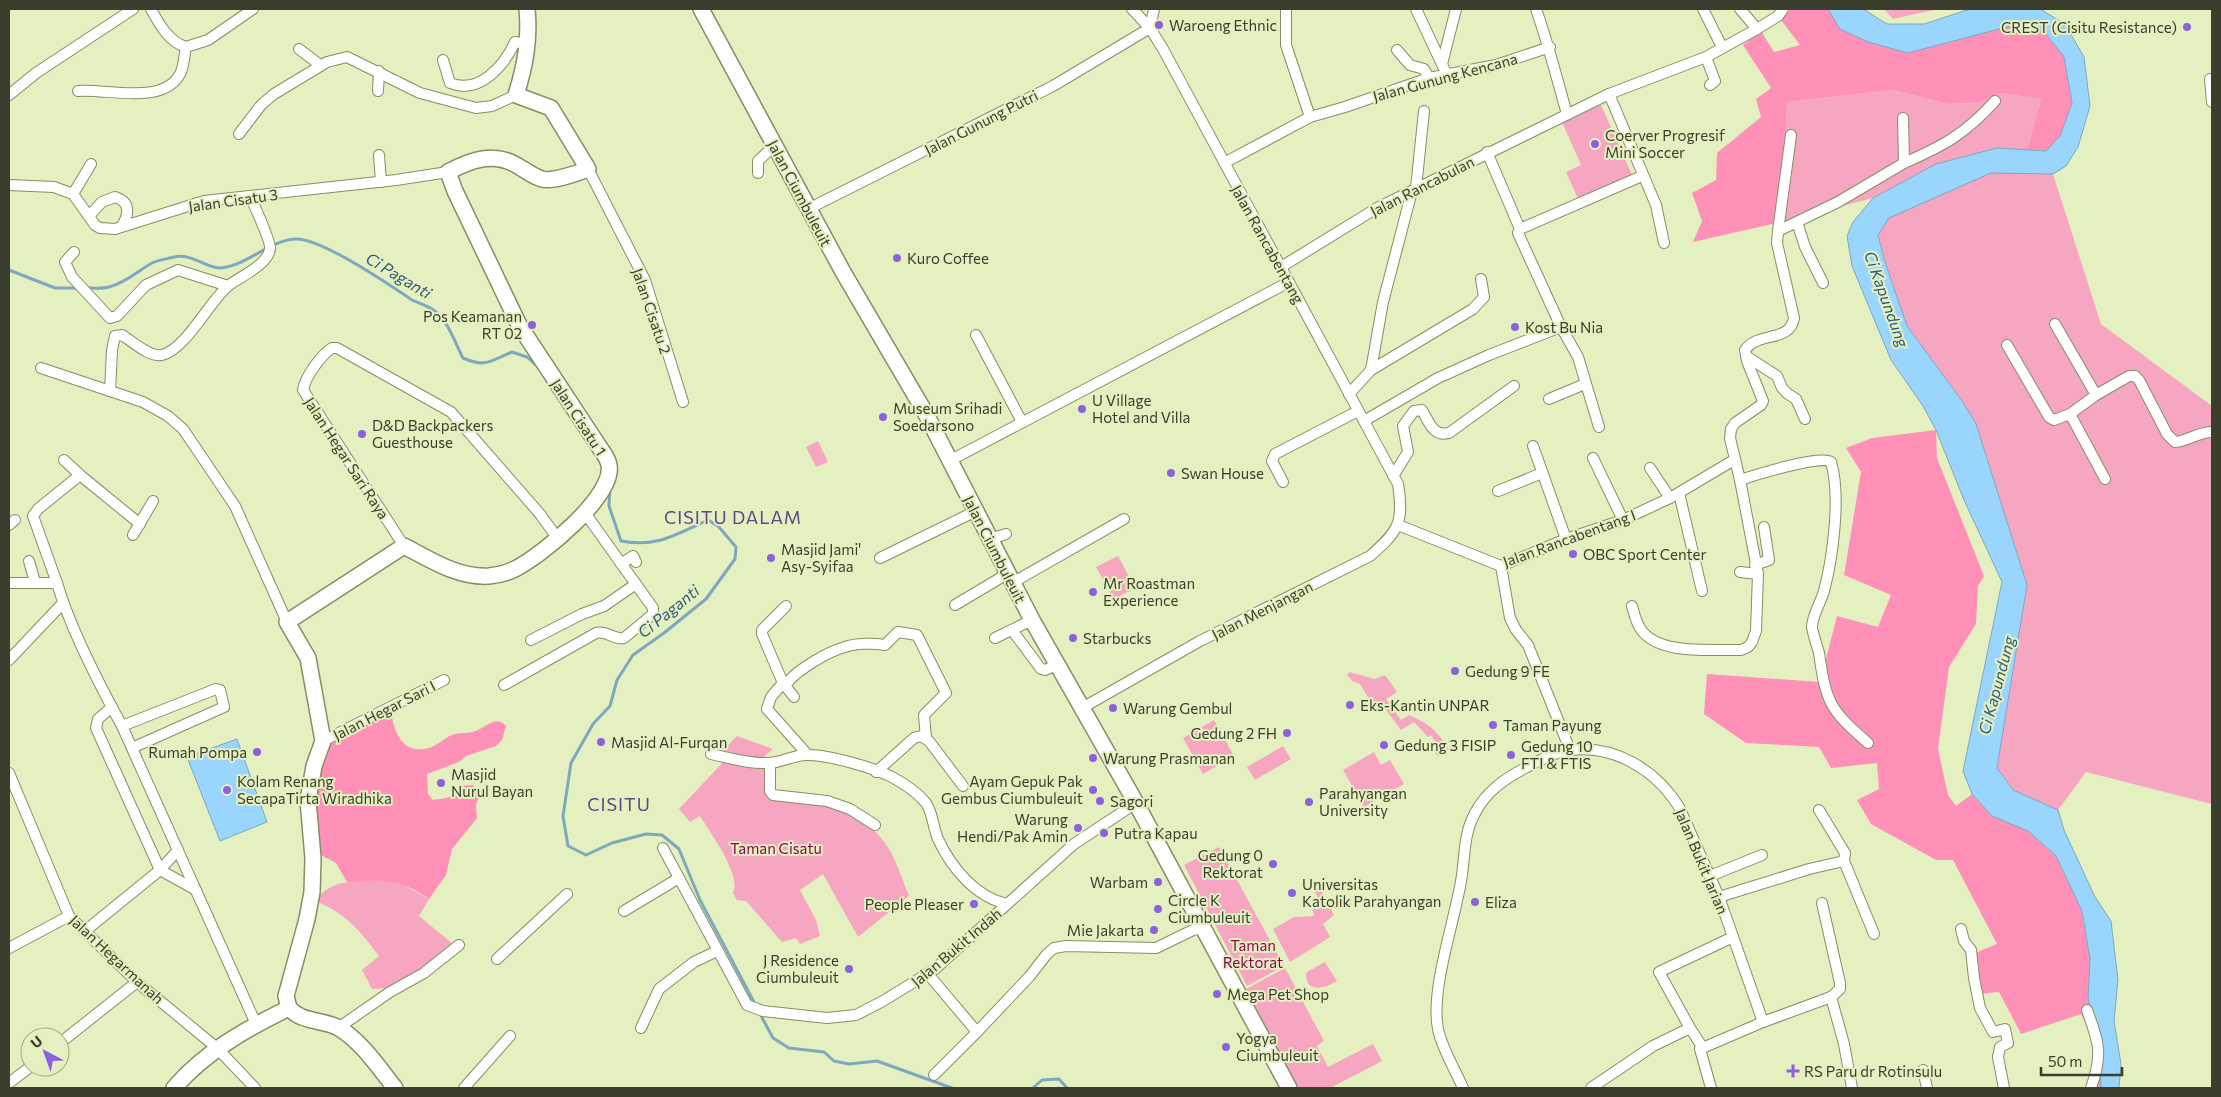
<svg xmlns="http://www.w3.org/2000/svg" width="2221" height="1097" font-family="Commissioner,sans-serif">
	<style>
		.green { fill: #f7a6c1 }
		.forest { fill: #ff91b9 }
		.water { fill: #99d5fd; stroke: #7da8be }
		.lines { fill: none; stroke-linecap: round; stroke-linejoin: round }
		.stream { stroke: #7da8be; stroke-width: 3 }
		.street-casing { stroke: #868e64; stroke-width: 12 }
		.secondary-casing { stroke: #868e64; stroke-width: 18 }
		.street { stroke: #fff; stroke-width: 10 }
		.secondary { stroke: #fff; stroke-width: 15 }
		.poi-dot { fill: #8e61dc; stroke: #e5f0c1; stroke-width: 2 }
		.labels { text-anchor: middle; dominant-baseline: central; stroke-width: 4; stroke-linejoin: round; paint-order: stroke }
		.poi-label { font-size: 15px; fill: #3b3e2c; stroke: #e5f0c1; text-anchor: start }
		.street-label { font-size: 15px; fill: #3b3e2c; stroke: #e5f0c1 }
		.park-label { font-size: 15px; fill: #8d044d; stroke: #e5f0c1 }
		.water-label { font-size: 16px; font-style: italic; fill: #2e5b77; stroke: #e5f0c1 }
		.quarter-label { font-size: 18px; letter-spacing: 1px; fill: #5d4886; stroke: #e5f0c1 }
	</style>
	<rect width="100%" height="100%" fill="#e5f0c1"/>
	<g class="green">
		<path d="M1884 9H1938L1893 19Z"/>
		<path d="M1893 90 1948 104 1976 103 2001 93 2041 99 2027 150 1997 148 1936 164 1873 198 1785 221 1787 102Z"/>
		<path d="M1601 105 1633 177 1579 201 1566 172 1581 165 1562 122Z"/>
		<path d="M1991 172 2053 174 2101 324 2212 406V804L2086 772 2058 810 2013 790 1997 768 2027 585 1976 424 1962 401 1907 326 1884 259 1878 235 1888 218Z"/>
		<path d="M818 441 828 462 816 467 806 447Z"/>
		<path d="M1118 556 1135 588 1114 599 1096 567Z"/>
		<path d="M1350 672 1374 679 1385 675 1397 692 1386 699 1401 720 1409 715C1429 724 1438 731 1449 750L1438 756 1434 751 1439 748 1431 735 1428 737 1414 722 1401 730 1384 707 1376 710 1360 684 1352 681 1347 675Z"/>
		<path d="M1214 720 1234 756 1203 774 1183 738Z"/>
		<path d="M737 736 773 749 759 761 723 750Z"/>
		<path d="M1283 746 1291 759 1255 780 1247 767Z"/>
		<path d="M1374 752 1381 765 1390 760 1404 784 1364 807 1343 770Z"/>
		<path d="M726 759 766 766 765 788 769 798C811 803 858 805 885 843 896 858 902 879 909 896L858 937 823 874 800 890 816 920 820 936 800 944 796 938 782 942 746 901 737 900 733 893C742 876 710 832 700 816L690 822 679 809Z"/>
		<path d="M1219 847 1284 966 1247 986 1184 865Z"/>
		<path d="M385 880 403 885 429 899 419 916 454 945C430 964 404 990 372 989L362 970 379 956C362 933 346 914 320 903L318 898C333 878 361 881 385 880Z"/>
		<path d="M1318 885 1334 915 1323 924 1330 937 1290 962 1273 929 1294 917 1314 916 1312 907 1320 902 1313 888Z"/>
		<path d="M1325 962 1337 981C1327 987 1307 995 1306 975L1307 972Z"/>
		<path d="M1285 968 1324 1041 1317 1046 1328 1067 1373 1044 1382 1061 1334 1086 1335 1088H1299L1246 989Z"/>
	</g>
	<g class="forest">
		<path d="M1790 9H1828L1841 29 1908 52 2014 25 2042 29 2064 56 2072 103 2060 136 2046 151 2027 150 2041 99 2001 93 1976 103 1948 104 1893 90 1787 102 1785 221 1693 242 1702 221 1692 193 1716 180 1717 153 1761 117 1756 99 1771 88 1743 45 1761 31 1774 52 1800 45 1781 20Z"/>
		<path d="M1936 430 1937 458 1984 576 1978 586 1976 624 1949 667 1938 749 1948 795 1956 806 1972 794 1992 816 2028 831 2056 856 2082 911 2090 959 2088 999 2100 1039 2101 1088H2093L2094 1040 2081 1014 2021 1034 1999 992 1980 994 1970 955 1997 944 1953 860H1936L1871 824 1857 800 1879 789 1877 763 1831 768 1819 747 1746 743 1704 714 1707 674 1820 682 1837 616 1878 627 1891 595 1844 575 1861 472 1846 448 1872 438Z"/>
		<path d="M391 711C394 732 402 755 429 748 437 746 444 738 452 735 459 732 468 734 475 731 486 728 496 714 506 726L502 740 496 746 466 756 459 762 427 774 428 794 433 800C439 799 450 798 454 794 463 788 459 785 473 785L479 796 476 805 477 818 452 849 446 875 429 899C399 878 381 880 347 882L336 863 319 854 312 809 323 752 331 740Z"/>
	</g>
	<g class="water">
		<path d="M1828 9H1863L1887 24H1924L1970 9H2040L2065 24 2084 57 2090 106 2078 147 2066 166 2053 174 1991 173 1889 218 1878 235 1884 259 1907 326 1962 401 1976 424 2027 585 1997 768 2013 790 2058 810 2064 830 2095 897 2111 921 2118 980 2114 1021 2121 1064 2119 1088H2101L2100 1038 2088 999 2090 959 2082 911 2056 856 2028 831 1992 816 1972 794 1963 771 2002 582 1964 500 1936 430 1923 406 1891 360 1852 266 1847 236 1853 222 1873 198 1936 164 1997 148 2046 151 2060 136 2072 103 2064 57 2042 29 2014 25 1908 53 1868 42 1840 29Z"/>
		<path d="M237 739 267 822 220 841 187 757Z"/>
	</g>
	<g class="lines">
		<g class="stream">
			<path d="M9 270 55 288H77"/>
			<path d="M86 288C93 288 102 289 109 287 125 283 138 271 152 263 158 260 167 259 174 257 192 253 208 269 221 268 248 265 268 241 295 239 320 237 390 285 412 300 420 304 430 306 436 312 449 323 455 343 463 358 486 368 490 361 512 352L527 357 539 368"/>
			<path d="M610 487 609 506 621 541C657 548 677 534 708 520L718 526 736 547 735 559 706 599 664 633 633 655 617 680 610 706 593 724 571 763 563 816 568 846 586 855 612 843 646 834 662 835 679 849 700 900 755 1004"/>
			<path d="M759 1012 773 1038 789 1048 824 1052 834 1061 849 1064 877 1061 952 1088"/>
			<path d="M1033 1088 1042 1080 1059 1079 1067 1088"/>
		</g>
		<g class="street-casing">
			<g id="street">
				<path d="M151 9C159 24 169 42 186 47"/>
				<path d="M1286 9V45L1310 117"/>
				<path d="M1416 9 1447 75"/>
				<path d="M1536 9C1548 43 1557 79 1567 114"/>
				<path d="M1703 9 1722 47"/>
				<path d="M1740 9 1757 29"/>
				<path d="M186 47 208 40 253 9"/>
				<path d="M299 49 320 65"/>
				<path d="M1397 50 1410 65 1424 69 1429 78"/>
				<path d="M1706 57 1715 81 1710 85"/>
				<path d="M443 60 450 83C479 95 504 66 515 42L528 44"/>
				<path d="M1442 64 1456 9"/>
				<path d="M2210 79 2212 102"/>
				<path d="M78 91C105 88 163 106 180 74 184 67 184 56 186 47"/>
				<path d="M378 91 379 71"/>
				<path d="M1609 94 1656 205 1664 243"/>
				<path d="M9 95 36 73 133 9"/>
				<path d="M239 134 261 105 274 94 327 62 347 57 420 93 476 108 492 106 516 95"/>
				<path d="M1487 152 1520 229 1518 233 1561 327 1578 357 1599 427"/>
				<path d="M379 155 381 182"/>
				<path d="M1224 163 1310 117 1345 107 1429 78 1496 65 1550 47"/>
				<path d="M1904 163C1945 145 1965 134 1995 101"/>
				<path d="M588 169 645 280 683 402"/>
				<path d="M758 173V161L775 145"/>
				<path d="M9 185 54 187 73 194 95 225 100 228 115 229 204 201 396 180 448 172"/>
				<path d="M1416 188 1424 111"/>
				<path d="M73 194 91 164"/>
				<path d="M808 209 1053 86 1150 28 1154 9"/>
				<path d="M89 216 102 202 115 197C131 202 129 214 122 226"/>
				<path d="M1797 222 1805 247 1823 283"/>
				<path d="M1520 229 1642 176"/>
				<path d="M1778 231 1791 135"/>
				<path d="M74 252 65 262 72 277 110 318 117 316 146 285 178 270 228 286"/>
				<path d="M1281 267 1377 208 1609 94 1706 57 1757 29 1778 16 1783 9"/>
				<path d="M2055 324 2096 395 2129 376H2135L2139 380 2167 434 2175 442C2188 441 2198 432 2212 432"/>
				<path d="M976 335 1022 422"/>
				<path d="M2007 345 2049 417 2054 420 2070 414 2105 479"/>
				<path d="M1746 356 1777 376 1782 388 1788 394 1796 399 1805 419"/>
				<path d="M41 368 143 402 168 416 183 429 235 506 287 622"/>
				<path d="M1371 370 1383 302 1412 191"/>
				<path d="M110 391 112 350 115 336 122 335C132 341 150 358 162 355 186 349 209 302 228 286 239 277 268 265 270 249 271 241 254 205 250 196"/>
				<path d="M1349 394 1371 370 1473 309 1484 297 1481 279"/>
				<path d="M1549 399 1585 384"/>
				<path d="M2070 414 2096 395"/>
				<path d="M1364 421 1438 378 1489 355 1561 327"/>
				<path d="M1533 446 1566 539"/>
				<path d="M1593 458 1623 520"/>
				<path d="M64 460 80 475"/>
				<path d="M949 461 1289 282"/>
				<path d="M1650 468 1670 498"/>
				<path d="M1393 476 1408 452 1403 426 1414 411 1422 410C1429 422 1433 437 1449 433L1514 386"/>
				<path d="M1740 480C1755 475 1822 454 1831 462 1841 495 1833 557 1824 591 1821 602 1812 616 1812 627 1813 635 1817 645 1819 653 1826 703 1830 710 1868 743"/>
				<path d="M1283 482 1272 461 1275 454 1358 411"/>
				<path d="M1498 491 1542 473"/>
				<path d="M1679 493 1702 591"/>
				<path d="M9 525 15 520"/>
				<path d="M1398 525 1501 566 1566 539 1623 520 1670 498 1734 460"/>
				<path d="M133 535 153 501"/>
				<path d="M990 539 1006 534"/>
				<path d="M404 546 303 390C305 377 321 355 332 348H337L451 412 540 514 558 539"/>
				<path d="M880 558 976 511"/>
				<path d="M29 561 35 582"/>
				<path d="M621 564 633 556 636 562"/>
				<path d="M1755 565 1769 560 1764 527"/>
				<path d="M1501 566 1510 618 1516 630 1528 645 1570 750"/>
				<path d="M1740 572 1758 574"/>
				<path d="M9 583H57C70 628 99 684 122 726L256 1024"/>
				<path d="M57 583 33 516 38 509 80 475 140 524"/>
				<path d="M1012 583 1124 519"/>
				<path d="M955 605 1007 574"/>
				<path d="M786 606 762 630V634L783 683 771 697 767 709 807 754"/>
				<path d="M1632 606C1634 613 1636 622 1640 628 1657 656 1713 649 1741 650L1748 647 1752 642 1756 631 1758 574 1740 480 1730 438 1731 429 1735 423 1761 405 1763 401 1747 361 1745 350C1758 331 1790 343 1794 318L1777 243 1778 231 1838 202 1904 163 1903 118"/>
				<path d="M1012 630 1041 669 1045 670 1056 665"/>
				<path d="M995 638 1032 620"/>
				<path d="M531 640 582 614 604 606 636 584"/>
				<path d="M9 660 63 603"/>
				<path d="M788 682C797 670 829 651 845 647 856 643 873 643 885 645L898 632 917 635 946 693 924 715 926 738"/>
				<path d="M783 683 794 697"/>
				<path d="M504 685 596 633C607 630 613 640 624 638L653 614V608L585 513"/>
				<path d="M112 707 98 719 96 728 160 870 178 850"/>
				<path d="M1082 708 1200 641 1370 556C1399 531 1404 522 1398 484L1163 49 1150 28 1132 9"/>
				<path d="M122 726 216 689 220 690 224 707 132 748"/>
				<path d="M323 741 444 680"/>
				<path d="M711 754C730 758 749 764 768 763 781 763 795 754 808 755 830 755 874 768 892 777 903 783 918 793 926 803 933 813 933 828 938 839 951 867 975 897 1007 904"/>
				<path d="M770 763V791L773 795 827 801 850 809 875 825"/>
				<path d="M876 772 914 738 921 736 929 741 963 786"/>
				<path d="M9 773 69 916 137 982 217 1048 255 1088"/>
				<path d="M663 848 747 1005 763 1011 827 1018 856 1015 883 1001 935 969 1074 844 1136 803"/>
				<path d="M1844 861 1874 934"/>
				<path d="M1710 876 1762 855"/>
				<path d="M1719 897 1809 869 1844 861 1845 853 1819 810"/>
				<path d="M1822 903 1840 983V989L1831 997"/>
				<path d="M624 911 679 878"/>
				<path d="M1961 929 1964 941 1971 950 1974 978 1980 1008 1993 1032 2005 1029 2008 1043 2000 1047 1998 1057 2004 1088"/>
				<path d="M85 931 160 870 196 890"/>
				<path d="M9 948 69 916"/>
				<path d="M497 959 567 894"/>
				<path d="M928 974 977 1032 934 1075"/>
				<path d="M2087 1010C2099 1043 2103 1054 2091 1088"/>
				<path d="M338 1028 390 992 424 973 459 945"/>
				<path d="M641 1028 659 989 694 962 717 951"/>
				<path d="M977 1032 1029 977 1047 954 1054 948 1066 946 1156 948 1193 930 1202 928"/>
				<path d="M60 1043 137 982"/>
				<path d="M1703 1048 1690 1028 1659 972 1733 937"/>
				<path d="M1923 1070 1927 1088"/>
				<path d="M9 1083 30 1067"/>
				<path d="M464 1088 510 1036"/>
				<path d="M1463 1088C1455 1069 1442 1049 1438 1029 1430 988 1456 918 1462 875 1465 853 1464 833 1475 813 1486 792 1504 779 1525 768 1539 761 1554 752 1571 750 1615 745 1656 770 1679 807L1719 897 1763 1022"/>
				<path d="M1591 1088 1653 1046 1690 1028"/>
				<path d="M1711 1088 1700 1049 1763 1022 1831 997 1844 1044 1852 1088"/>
			</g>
		</g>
		<g class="secondary-casing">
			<g id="secondary">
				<path d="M701 9 843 272 926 414 1032 620 1136 803 1289 1088"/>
				<path d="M289 1008C302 1023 322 1019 339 1028 362 1042 379 1068 395 1088"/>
				<path d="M174 1088C205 1052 246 1029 289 1008L286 996 307 919 312 892 313 858 308 800 314 766 323 741 308 658 287 622 404 546C431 560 458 578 489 576 498 575 507 573 515 569 541 556 615 496 609 465 608 460 605 455 602 451L519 325 455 191 448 172C471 160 494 151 518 166 525 170 534 177 542 179 552 182 578 173 588 169L551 108 516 95C525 66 530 40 527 9"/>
			</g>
		</g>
		<use href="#street" class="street"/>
		<use href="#secondary" class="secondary"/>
	</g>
	<g class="poi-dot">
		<circle cx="1159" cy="25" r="5"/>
		<circle cx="2187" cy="27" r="5"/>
		<circle cx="1595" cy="144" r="5"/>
		<circle cx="897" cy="258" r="5"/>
		<circle cx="532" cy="325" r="5"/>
		<circle cx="1515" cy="327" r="5"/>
		<circle cx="1082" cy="409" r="5"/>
		<circle cx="883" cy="417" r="5"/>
		<circle cx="362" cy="434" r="5"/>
		<circle cx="1171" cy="473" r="5"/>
		<circle cx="1573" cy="554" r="5"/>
		<circle cx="771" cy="558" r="5"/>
		<circle cx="1093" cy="592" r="5"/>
		<circle cx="1073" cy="638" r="5"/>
		<circle cx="1455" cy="671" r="5"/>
		<circle cx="1350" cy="705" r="5"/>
		<circle cx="1113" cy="708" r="5"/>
		<circle cx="1493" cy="725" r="5"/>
		<circle cx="1287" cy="733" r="5"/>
		<circle cx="601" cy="742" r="5"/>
		<circle cx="1384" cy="745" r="5"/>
		<circle cx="257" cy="752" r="5"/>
		<circle cx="1511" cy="755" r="5"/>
		<circle cx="1093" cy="758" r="5"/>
		<circle cx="441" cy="783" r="5"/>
		<circle cx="227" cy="790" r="5"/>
		<circle cx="1093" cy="790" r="5"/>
		<circle cx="1100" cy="801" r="5"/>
		<circle cx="1309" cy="802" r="5"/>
		<circle cx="1078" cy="828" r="5"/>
		<circle cx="1104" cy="833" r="5"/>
		<circle cx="1273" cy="864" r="5"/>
		<circle cx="1158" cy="882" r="5"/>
		<circle cx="1292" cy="893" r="5"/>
		<circle cx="1475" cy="902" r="5"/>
		<circle cx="974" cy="904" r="5"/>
		<circle cx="1158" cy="909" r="5"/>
		<circle cx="1154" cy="930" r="5"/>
		<circle cx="849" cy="969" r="5"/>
		<circle cx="1217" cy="994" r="5"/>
		<circle cx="1226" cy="1047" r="5"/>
		<path d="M1790.5 1063.5h5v5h5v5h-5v5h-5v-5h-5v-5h5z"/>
	</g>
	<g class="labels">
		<g class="poi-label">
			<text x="1169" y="25">Waroeng Ethnic</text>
			<text x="2177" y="27" text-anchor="end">CREST (Cisitu Resistance)</text>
			<text x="1605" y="135">Coerver Progresif<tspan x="1605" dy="17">Mini Soccer</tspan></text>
			<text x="907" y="258">Kuro Coffee</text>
			<text x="522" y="316" text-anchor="end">Pos Keamanan<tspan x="522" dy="17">RT 02</tspan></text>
			<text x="1525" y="327">Kost Bu Nia</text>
			<text x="1092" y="400">U Village<tspan x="1092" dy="17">Hotel and Villa</tspan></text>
			<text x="893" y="408">Museum Srihadi<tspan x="893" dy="17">Soedarsono</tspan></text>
			<text x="372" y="425">D&amp;D Backpackers<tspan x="372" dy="17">Guesthouse</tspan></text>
			<text x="1181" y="473">Swan House</text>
			<text x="781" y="549">Masjid Jami'<tspan x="781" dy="17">Asy-Syifaa</tspan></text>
			<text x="1583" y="554">OBC Sport Center</text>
			<text x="1103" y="583">Mr Roastman<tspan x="1103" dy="17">Experience</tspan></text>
			<text x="1083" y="638">Starbucks</text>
			<text x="1465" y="671">Gedung 9 FE</text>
			<text x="1360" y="705">Eks-Kantin UNPAR</text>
			<text x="1123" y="708">Warung Gembul</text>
			<text x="1503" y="725">Taman Payung</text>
			<text x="1277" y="733" text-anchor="end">Gedung 2 FH</text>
			<text x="611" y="742">Masjid Al-Furqan</text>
			<text x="1394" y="745">Gedung 3 FISIP</text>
			<text x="1521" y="746">Gedung 10<tspan x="1521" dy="17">FTI &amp; FTIS</tspan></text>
			<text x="247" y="752" text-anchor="end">Rumah Pompa</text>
			<text x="1103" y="758">Warung Prasmanan</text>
			<text x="451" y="774">Masjid<tspan x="451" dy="17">Nurul Bayan</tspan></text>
			<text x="237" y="781">Kolam Renang<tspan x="237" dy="17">SecapaTirta Wiradhika</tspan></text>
			<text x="1083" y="781" text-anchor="end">Ayam Gepuk Pak<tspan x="1083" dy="17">Gembus Ciumbuleuit</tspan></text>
			<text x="1319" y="793">Parahyangan<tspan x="1319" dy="17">University</tspan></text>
			<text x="1110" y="801">Sagori</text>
			<text x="1068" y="819" text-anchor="end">Warung<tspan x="1068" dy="17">Hendi/Pak Amin</tspan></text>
			<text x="1114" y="833">Putra Kapau</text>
			<text x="1263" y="855" text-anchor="end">Gedung 0<tspan x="1263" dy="17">Rektorat</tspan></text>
			<text x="1148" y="882" text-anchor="end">Warbam</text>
			<text x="1302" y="884">Universitas<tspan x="1302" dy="17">Katolik Parahyangan</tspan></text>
			<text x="1168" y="900">Circle K<tspan x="1168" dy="17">Ciumbuleuit</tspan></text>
			<text x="1485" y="902">Eliza</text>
			<text x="964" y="904" text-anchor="end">People Pleaser</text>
			<text x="1144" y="930" text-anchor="end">Mie Jakarta</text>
			<text x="839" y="960" text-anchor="end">J Residence<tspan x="839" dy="17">Ciumbuleuit</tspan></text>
			<text x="1227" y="994">Mega Pet Shop</text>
			<text x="1236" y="1038">Yogya<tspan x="1236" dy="17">Ciumbuleuit</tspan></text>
			<text x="1804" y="1071">RS Paru dr Rotinsulu</text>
		</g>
		<g class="street-label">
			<text transform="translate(1445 77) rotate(-15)">Jalan Gunung Kencana</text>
			<text transform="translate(981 122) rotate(-27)">Jalan Gunung Putri</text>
			<text transform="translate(1422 186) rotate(-27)">Jalan Rancabulan</text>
			<text transform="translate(800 193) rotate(62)">Jalan Ciumbuleuit</text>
			<text transform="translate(233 200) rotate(-8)">Jalan Cisatu 3</text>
			<text transform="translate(1268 244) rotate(61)">Jalan Rancabentang</text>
			<text transform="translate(652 311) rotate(71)">Jalan Cisatu 2</text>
			<text transform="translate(579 417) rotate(57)">Jalan Cisatu 1</text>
			<text transform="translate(347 458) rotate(57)">Jalan Hegar Sari Raya</text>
			<text transform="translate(1569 538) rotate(-20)">Jalan Rancabentang I</text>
			<text transform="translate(995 549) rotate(63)">Jalan Ciumbuleuit</text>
			<text transform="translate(1262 610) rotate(-27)">Jalan Menjangan</text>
			<text transform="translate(384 710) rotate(-27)">Jalan Hegar Sari I</text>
			<text transform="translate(1702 861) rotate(67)">Jalan Bukit Jarian</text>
			<text transform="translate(956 947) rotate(-40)">Jalan Bukit Indah</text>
			<text transform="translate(117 959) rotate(43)">Jalan Hegarmanah</text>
		</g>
		<g class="park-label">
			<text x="776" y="848">Taman Cisatu</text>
			<text x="1253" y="945">Taman<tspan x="1253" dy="17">Rektorat</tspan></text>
		</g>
		<g class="water-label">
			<text transform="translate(399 275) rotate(31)">Ci Paganti</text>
			<text transform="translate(1887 299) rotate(70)">Ci Kapundung</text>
			<text transform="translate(668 611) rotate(-39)">Ci Paganti</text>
			<text transform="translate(1996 685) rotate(-75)">Ci Kapundung</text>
		</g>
		<g class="quarter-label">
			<text x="733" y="517">CISITU DALAM</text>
			<text x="619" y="804">CISITU</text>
		</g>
	</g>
	<rect width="2221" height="1097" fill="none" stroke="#3b3e2c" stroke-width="20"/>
	<g transform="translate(45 1052) rotate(319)"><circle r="24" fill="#e5f0c1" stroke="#a1a985"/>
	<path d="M0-4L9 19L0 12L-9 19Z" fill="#8e61dc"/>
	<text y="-8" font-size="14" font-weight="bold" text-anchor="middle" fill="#3b3e2c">U</text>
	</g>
	<path d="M2041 1067v8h81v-8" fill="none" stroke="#3b3e2c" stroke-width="2.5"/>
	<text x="2048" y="1067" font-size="15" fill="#3b3e2c" stroke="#e5f0c1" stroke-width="4" paint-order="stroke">50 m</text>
</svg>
